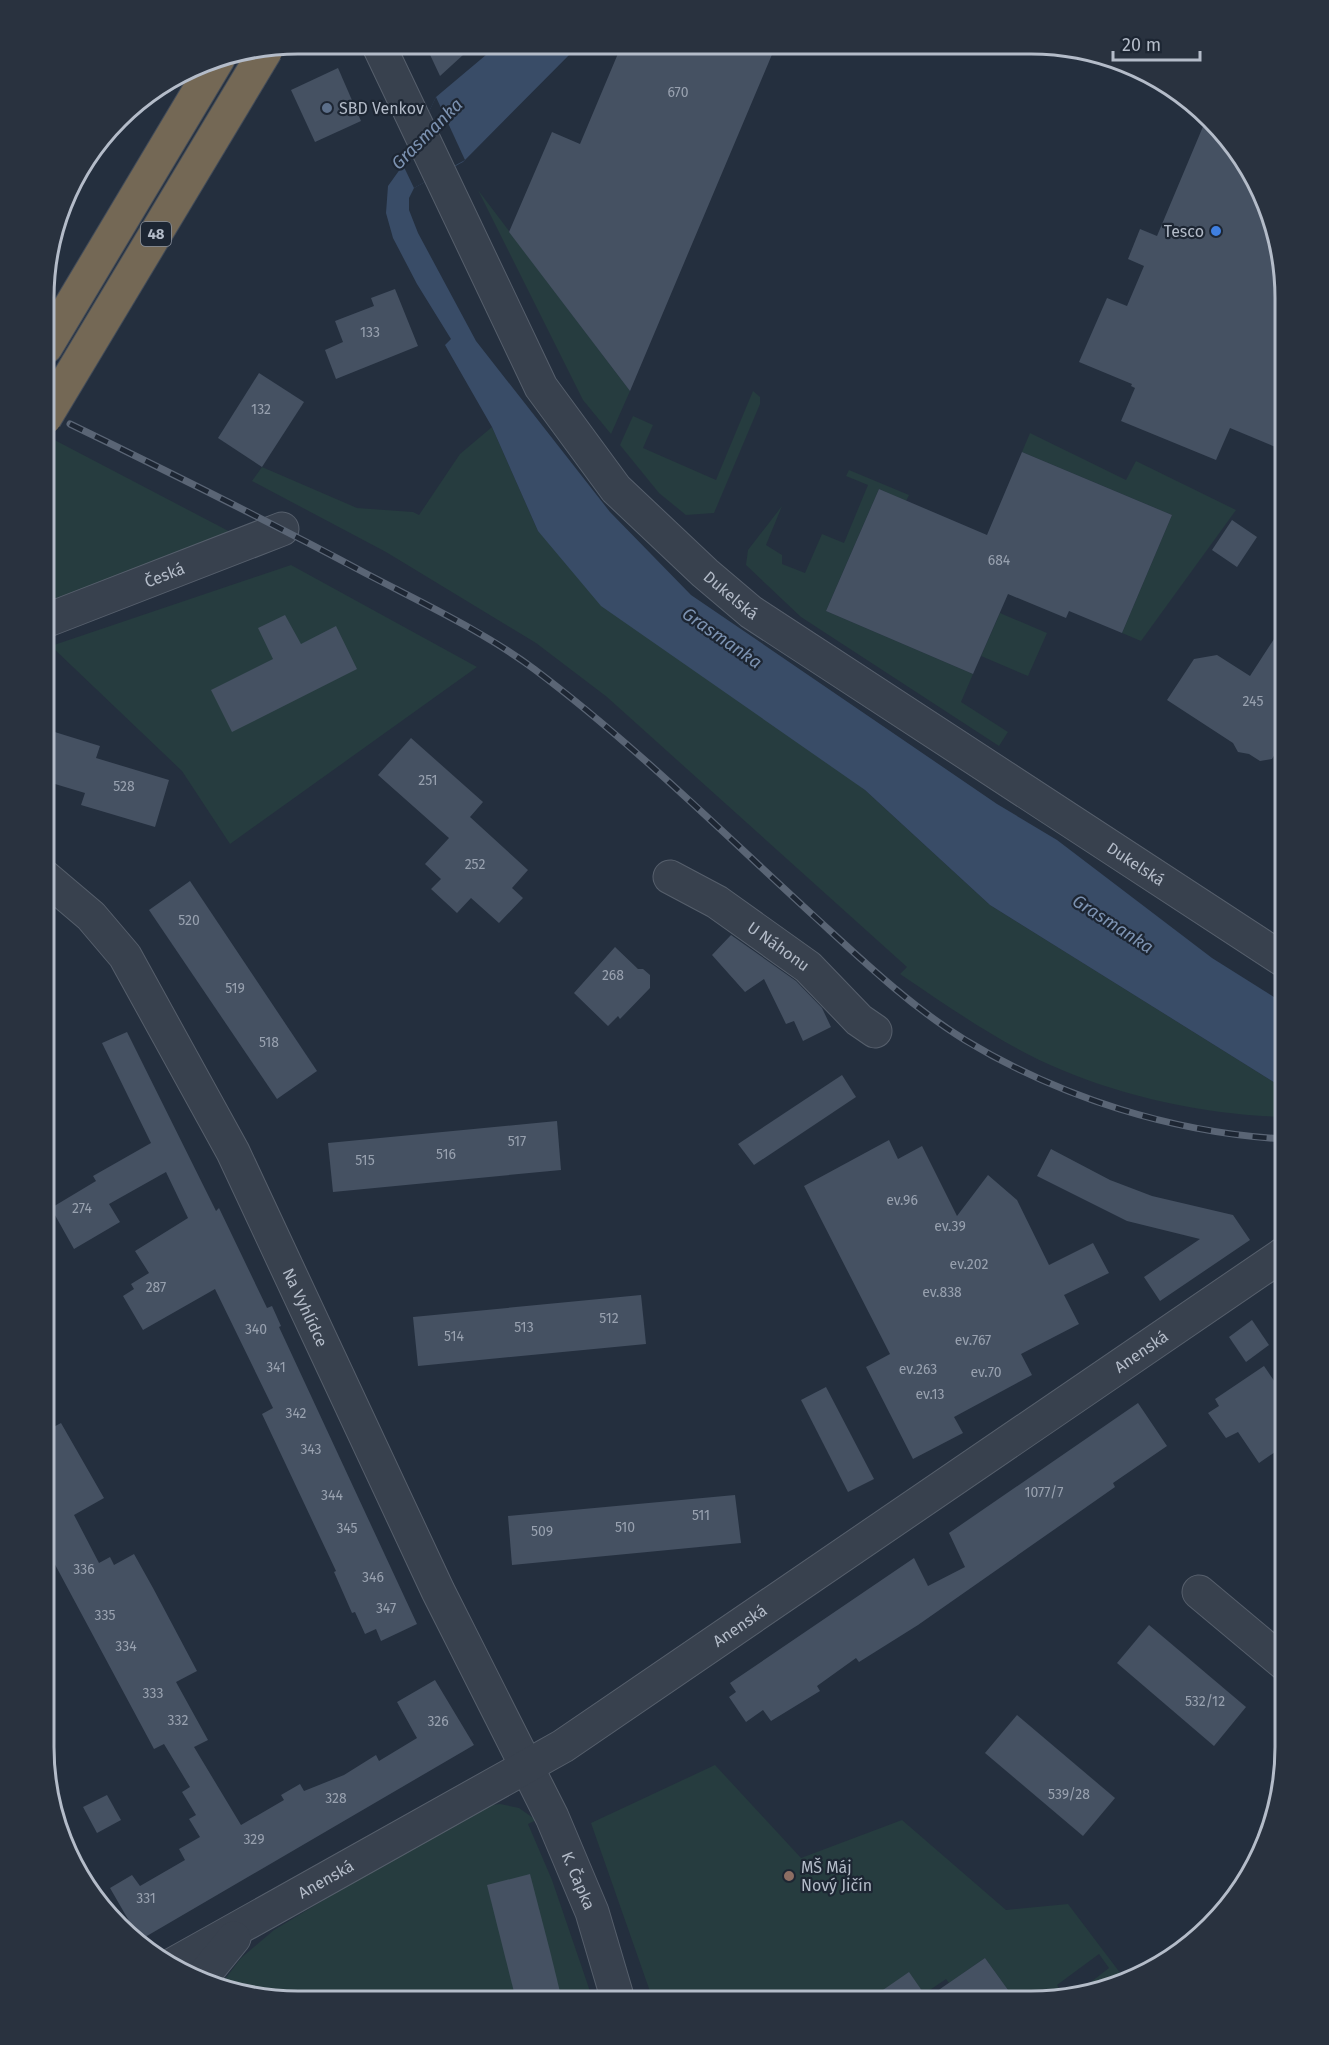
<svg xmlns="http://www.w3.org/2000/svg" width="1329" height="2045" font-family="'Fira Sans',sans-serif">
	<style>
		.green { fill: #263c3f }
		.water { fill: #394c67 }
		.pier { fill: #242f3e }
		.building { fill: #455162 }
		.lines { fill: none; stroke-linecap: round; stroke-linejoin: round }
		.minor-casing { stroke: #565f6c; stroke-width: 35 }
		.highway-casing { stroke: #434c59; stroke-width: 35 }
		.minor { stroke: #38414e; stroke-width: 33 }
		.highway { stroke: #746855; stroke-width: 33 }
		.rail-casing { stroke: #5a6575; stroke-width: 7 }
		.rail { stroke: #1d2633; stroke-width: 4.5; stroke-dasharray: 14; stroke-linecap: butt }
		.highway-bridge-casing { stroke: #434c59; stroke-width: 35; stroke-linecap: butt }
		.highway-bridge { stroke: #746855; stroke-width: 33 }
		.service-dot { fill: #5c6f8a; stroke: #1d2633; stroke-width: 2 }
		.shop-dot { fill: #3f7fe0; stroke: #1d2633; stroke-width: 2 }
		.education-dot { fill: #8d6e63; stroke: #1d2633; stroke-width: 2 }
		.labels { text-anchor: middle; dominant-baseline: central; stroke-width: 4.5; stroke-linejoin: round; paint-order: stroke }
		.number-label { font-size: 14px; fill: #98a1af }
		.shield { fill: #1d2633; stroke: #878f9c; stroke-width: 1.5 }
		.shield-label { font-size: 15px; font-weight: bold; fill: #b4bcc9 }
		.poi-label { font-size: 16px; fill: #b4bcc9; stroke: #1d2633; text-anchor: start }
		.street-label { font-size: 16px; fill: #b4bcc9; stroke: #1d2633 }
		.water-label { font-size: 18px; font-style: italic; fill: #7c92b1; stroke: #1d2633 }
		.rim { fill: none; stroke: #b4bcc9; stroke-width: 3 }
	</style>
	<rect width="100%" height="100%" fill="#242f3e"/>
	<g class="green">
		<path d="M478 190 630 391 611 434 583 400Z"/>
		<path d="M753 391 760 397V404L714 513 686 515 659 493 620 445 633 416 653 425 643 448 716 480Z"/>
		<path d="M492 427 538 531 865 790 990 905 1285 1089V1117C1211 1115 1131 1099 1062 1070 1004 1046 952 1009 900 974L907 967 607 697 536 643 386 552 252 481 262 467 357 508 413 512 419 515 460 454Z"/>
		<path d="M1030 433 1126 480 1136 461 1236 510 1141 641 1122 633 1172 515 1022 452Z"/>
		<path d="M45 435 238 536 45 609Z"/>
		<path d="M849 470 909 495 906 501 879 489 826 611 973 674 961 702 1008 732 999 746 801 617 746 565 748 550 782 506 766 545 782 555V564L805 573 822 534 844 543 868 485 846 476Z"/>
		<path d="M291 565 477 667 230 844 182 771 51 646Z"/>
		<path d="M1000 613 1047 633 1028 676 981 656Z"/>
		<path d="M715 1765 801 1858 902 1820 1006 1910 1068 1904 1127 1982 1078 1992 1109 1968 1099 1954 1057 1985 1064 1995 1031 2001H1013L1015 2000 985 1958 949 1983 946 1979 924 1994H891L880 2001 653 2000 591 1823Z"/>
		<path d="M500 1804 519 1808 536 1820 528 1824 552 1880 593 2000 265 1999 219 1987 241 1958 274 1930 430 1836 485 1806Z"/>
	</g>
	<path class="water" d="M499 44H580L463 162 414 188 409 198V210L418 233 476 341 610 512 691 595 997 804 1057 840 1212 958 1285 1004V1089L990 905 865 790 601 606 538 531 492 427 445 345 451 339 417 284 393 238 386 213 388 186 403 165 436 97Z"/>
	<path class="pier" d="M436 97 465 160 414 188 403 165Z"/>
	<g class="building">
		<path d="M425 44H475L440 76Z"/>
		<path d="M622 44 776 45 630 391 509 232 552 132 580 144Z"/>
		<path d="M338 68 361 121 315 142 291 90Z"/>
		<path d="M1207 117 1233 143 1266 200 1286 298 1285 451 1230 428 1216 460 1121 421 1135 388 1131 386 1132 384 1079 362 1107 298 1127 306 1144 266 1128 259 1140 229 1157 236Z"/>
		<path d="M395 289 418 346 336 379 325 350 343 342 335 321 374 306 371 298Z"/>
		<path d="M259 373 304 402 262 467 218 438Z"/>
		<path d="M1022 452 1172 515 1122 633 1069 611 1066 618 1008 594 973 674 826 611 879 489 987 535Z"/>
		<path d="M1232 520 1257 537 1237 567 1212 550Z"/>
		<path d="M285 615 301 644 336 626 357 669 232 732 211 690 273 659 258 628Z"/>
		<path d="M1285 622V730L1280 738 1281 744 1272 759 1260 761 1249 754 1238 752 1233 743 1167 700 1194 659 1217 655 1250 676Z"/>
		<path d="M45 729 100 746 96 758 169 780 155 827 81 805 85 793 45 781Z"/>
		<path d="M411 738 483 802 470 817 528 870 512 888 523 898 499 923 471 898 457 913 431 889 441 879 425 864 449 838 378 775Z"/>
		<path d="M190 881 317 1071 277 1099 149 910Z"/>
		<path d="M731 935 796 981 822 1008 831 1027 803 1041 794 1021 786 1024 764 979 745 992 712 955Z"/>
		<path d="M615 947 638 969H643L650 975V988L620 1019 618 1016 608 1026 574 993Z"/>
		<path d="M127 1032 216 1211 219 1208 267 1308 272 1306 281 1326 279 1327 417 1624 381 1641 376 1629 365 1634 355 1612 352 1613 334 1572 336 1571 262 1414 273 1408 215 1289 143 1330 123 1296 134 1289 131 1284 149 1273 135 1251 188 1218 166 1172 109 1204 120 1222 74 1249 51 1208 96 1181 93 1176 151 1143 102 1043Z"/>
		<path d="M842 1075 856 1097 754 1165 738 1144Z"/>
		<path d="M557 1121 561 1170 333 1192 328 1143Z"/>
		<path d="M889 1140 898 1159 922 1146 957 1216 988 1175 1017 1200 1049 1265 1093 1243 1109 1273 1064 1295 1079 1324 1021 1354 1032 1375 954 1417 963 1433 913 1459 866 1367 890 1354 804 1186Z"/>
		<path d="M1051 1149 1110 1180 1152 1196 1233 1215 1250 1240 1160 1301 1144 1277 1200 1239 1127 1221 1037 1176Z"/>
		<path d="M641 1295 646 1344 418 1366 413 1317Z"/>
		<path d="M1252 1320 1269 1345 1246 1362 1229 1337Z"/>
		<path d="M1264 1366 1285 1397V1445L1259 1463 1238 1432 1226 1438 1208 1413 1219 1406 1215 1399Z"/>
		<path d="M826 1387 874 1479 848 1492 801 1400Z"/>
		<path d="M1138 1403 1167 1446 1113 1483 1115 1487 918 1625 859 1662 856 1658 817 1686 820 1691 771 1721 763 1710 746 1722 729 1697 736 1692 730 1683 914 1558 928 1586 965 1567 949 1533Z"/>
		<path d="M61 1423 104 1498 74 1515 99 1563 110 1557 114 1565 134 1554 153 1588 197 1671 176 1682 208 1740 194 1747 241 1825 284 1800 281 1795 300 1784 304 1791 344 1775 376 1755 379 1761 417 1738 397 1702 435 1680 474 1745 140 1940 110 1888 132 1875 140 1886 185 1860 179 1849 200 1837 189 1819 196 1815 182 1792 190 1787 164 1744 154 1749 44 1544V1432Z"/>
		<path d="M735 1495 741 1543 512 1565 508 1516Z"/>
		<path d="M1149 1625 1246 1707 1214 1746 1117 1663Z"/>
		<path d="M1017 1715 1115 1798 1083 1836 985 1753Z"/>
		<path d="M107 1795 121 1820 97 1833 83 1807Z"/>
		<path d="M530 1874 550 1951 562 2000H516L487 1885Z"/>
		<path d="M985 1958 1016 2001H867L909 1972 927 1998Z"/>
	</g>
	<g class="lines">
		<g class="minor-casing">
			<g id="minor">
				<path id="s1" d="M378 44 541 387 616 489 705 573 751 612 1285 961"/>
				<path id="s2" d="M45 621 282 529"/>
				<path id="s3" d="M45 877 91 916 125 956 233 1152 438 1591 552 1817 592 1912 618 2000"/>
				<path id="s4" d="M670 877 717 902 808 967 859 1020 875 1031"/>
				<path d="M1199 1592 1285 1664"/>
				<path id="s5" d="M172 1965 563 1746 1285 1253"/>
				<path d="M199 1981 234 1938"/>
			</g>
		</g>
		<g class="highway-casing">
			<path id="highway" d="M46 347 218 59"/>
		</g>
		<use href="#minor" class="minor"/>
		<use href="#highway" class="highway"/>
		<g class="rail-casing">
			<path id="rail" d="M70 424C169 472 268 521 365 573 422 603 483 631 534 669 634 744 723 833 815 917 862 960 910 1006 965 1040 1061 1098 1174 1133 1285 1139"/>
		</g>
		<use href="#rail" class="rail"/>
		<g class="highway-bridge-casing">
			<path id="highway-bridge" d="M45 418 266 50"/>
		</g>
		<use href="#highway-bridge" class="highway-bridge"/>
	</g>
	<circle class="service-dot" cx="327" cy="108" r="6"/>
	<circle class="shop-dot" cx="1216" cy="231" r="6"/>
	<circle class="education-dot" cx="789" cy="1876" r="6"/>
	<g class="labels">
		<g class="number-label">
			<text x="678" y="92">670</text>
			<text x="370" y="332">133</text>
			<text x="261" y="409">132</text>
			<text x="999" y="560">684</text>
			<text x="1253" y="701">245</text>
			<text x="428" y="780">251</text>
			<text x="124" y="786">528</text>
			<text x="475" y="864">252</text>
			<text x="189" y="920">520</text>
			<text x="613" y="975">268</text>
			<text x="235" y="988">519</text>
			<text x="269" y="1042">518</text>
			<text x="517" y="1141">517</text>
			<text x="446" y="1154">516</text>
			<text x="365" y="1160">515</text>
			<text x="902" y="1200">ev.96</text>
			<text x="82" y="1208">274</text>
			<text x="950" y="1226">ev.39</text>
			<text x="969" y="1264">ev.202</text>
			<text x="156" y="1287">287</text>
			<text x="942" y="1292">ev.838</text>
			<text x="609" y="1318">512</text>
			<text x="524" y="1327">513</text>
			<text x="256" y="1329">340</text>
			<text x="454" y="1336">514</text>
			<text x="973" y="1340">ev.767</text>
			<text x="276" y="1367">341</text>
			<text x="918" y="1369">ev.263</text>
			<text x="986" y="1372">ev.70</text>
			<text x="930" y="1394">ev.13</text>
			<text x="296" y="1413">342</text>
			<text x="311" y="1449">343</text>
			<text x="1044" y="1492">1077/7</text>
			<text x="332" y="1495">344</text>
			<text x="701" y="1515">511</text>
			<text x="625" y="1527">510</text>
			<text x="347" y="1528">345</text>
			<text x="542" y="1531">509</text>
			<text x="84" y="1569">336</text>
			<text x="373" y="1577">346</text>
			<text x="386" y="1608">347</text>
			<text x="105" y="1615">335</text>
			<text x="126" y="1646">334</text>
			<text x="153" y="1693">333</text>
			<text x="1205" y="1701">532/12</text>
			<text x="178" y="1720">332</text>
			<text x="438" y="1721">326</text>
			<text x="1069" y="1794">539/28</text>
			<text x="336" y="1798">328</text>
			<text x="254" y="1839">329</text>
			<text x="146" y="1898">331</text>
		</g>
		<rect class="shield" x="141" y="222" width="30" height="24" rx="4.5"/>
		<g class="shield-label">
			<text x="156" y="234">48</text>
		</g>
		<g class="poi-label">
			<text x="339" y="108">SBD Venkov</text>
			<text x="1204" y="231" text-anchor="end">Tesco</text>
			<text x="801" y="1867">MŠ Máj<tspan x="801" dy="18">Nový Jičín</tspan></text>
		</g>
		<g class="street-label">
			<text stroke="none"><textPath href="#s2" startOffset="128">Česká</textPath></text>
			<text stroke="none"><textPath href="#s1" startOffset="663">Dukelská</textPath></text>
			<text stroke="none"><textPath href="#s1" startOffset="1149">Dukelská</textPath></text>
			<text stroke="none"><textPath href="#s4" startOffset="129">U Náhonu</textPath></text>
			<text stroke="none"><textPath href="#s3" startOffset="508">Na Vyhlídce</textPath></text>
			<text stroke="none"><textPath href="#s5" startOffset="1148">Anenská</textPath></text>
			<text stroke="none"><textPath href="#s5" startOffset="662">Anenská</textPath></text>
			<text stroke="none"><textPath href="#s5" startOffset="176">Anenská</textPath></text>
			<text stroke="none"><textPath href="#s3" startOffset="1143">K. Čapka</textPath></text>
		</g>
		<g class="water-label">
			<text transform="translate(427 134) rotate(-45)">Grasmanka</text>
			<text transform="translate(722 638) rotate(35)">Grasmanka</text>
			<text transform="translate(1113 924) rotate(33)">Grasmanka</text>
		</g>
	</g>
	<path d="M0 0H1329V2045H0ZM298 54H1031A244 244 0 0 1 1275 298V1747A244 244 0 0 1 1031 1991H298A244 244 0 0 1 54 1747V298A244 244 0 0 1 298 54Z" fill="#29323f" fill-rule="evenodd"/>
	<path class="rim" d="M298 54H1031A244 244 0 0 1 1275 298V1747A244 244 0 0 1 1031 1991H298A244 244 0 0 1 54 1747V298A244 244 0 0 1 298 54Z"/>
	<path d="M1113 51v9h87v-9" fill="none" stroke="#b4bcc9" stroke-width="3"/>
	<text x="1122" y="51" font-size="18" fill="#b4bcc9" stroke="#1d2633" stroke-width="4.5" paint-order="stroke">20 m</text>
</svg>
